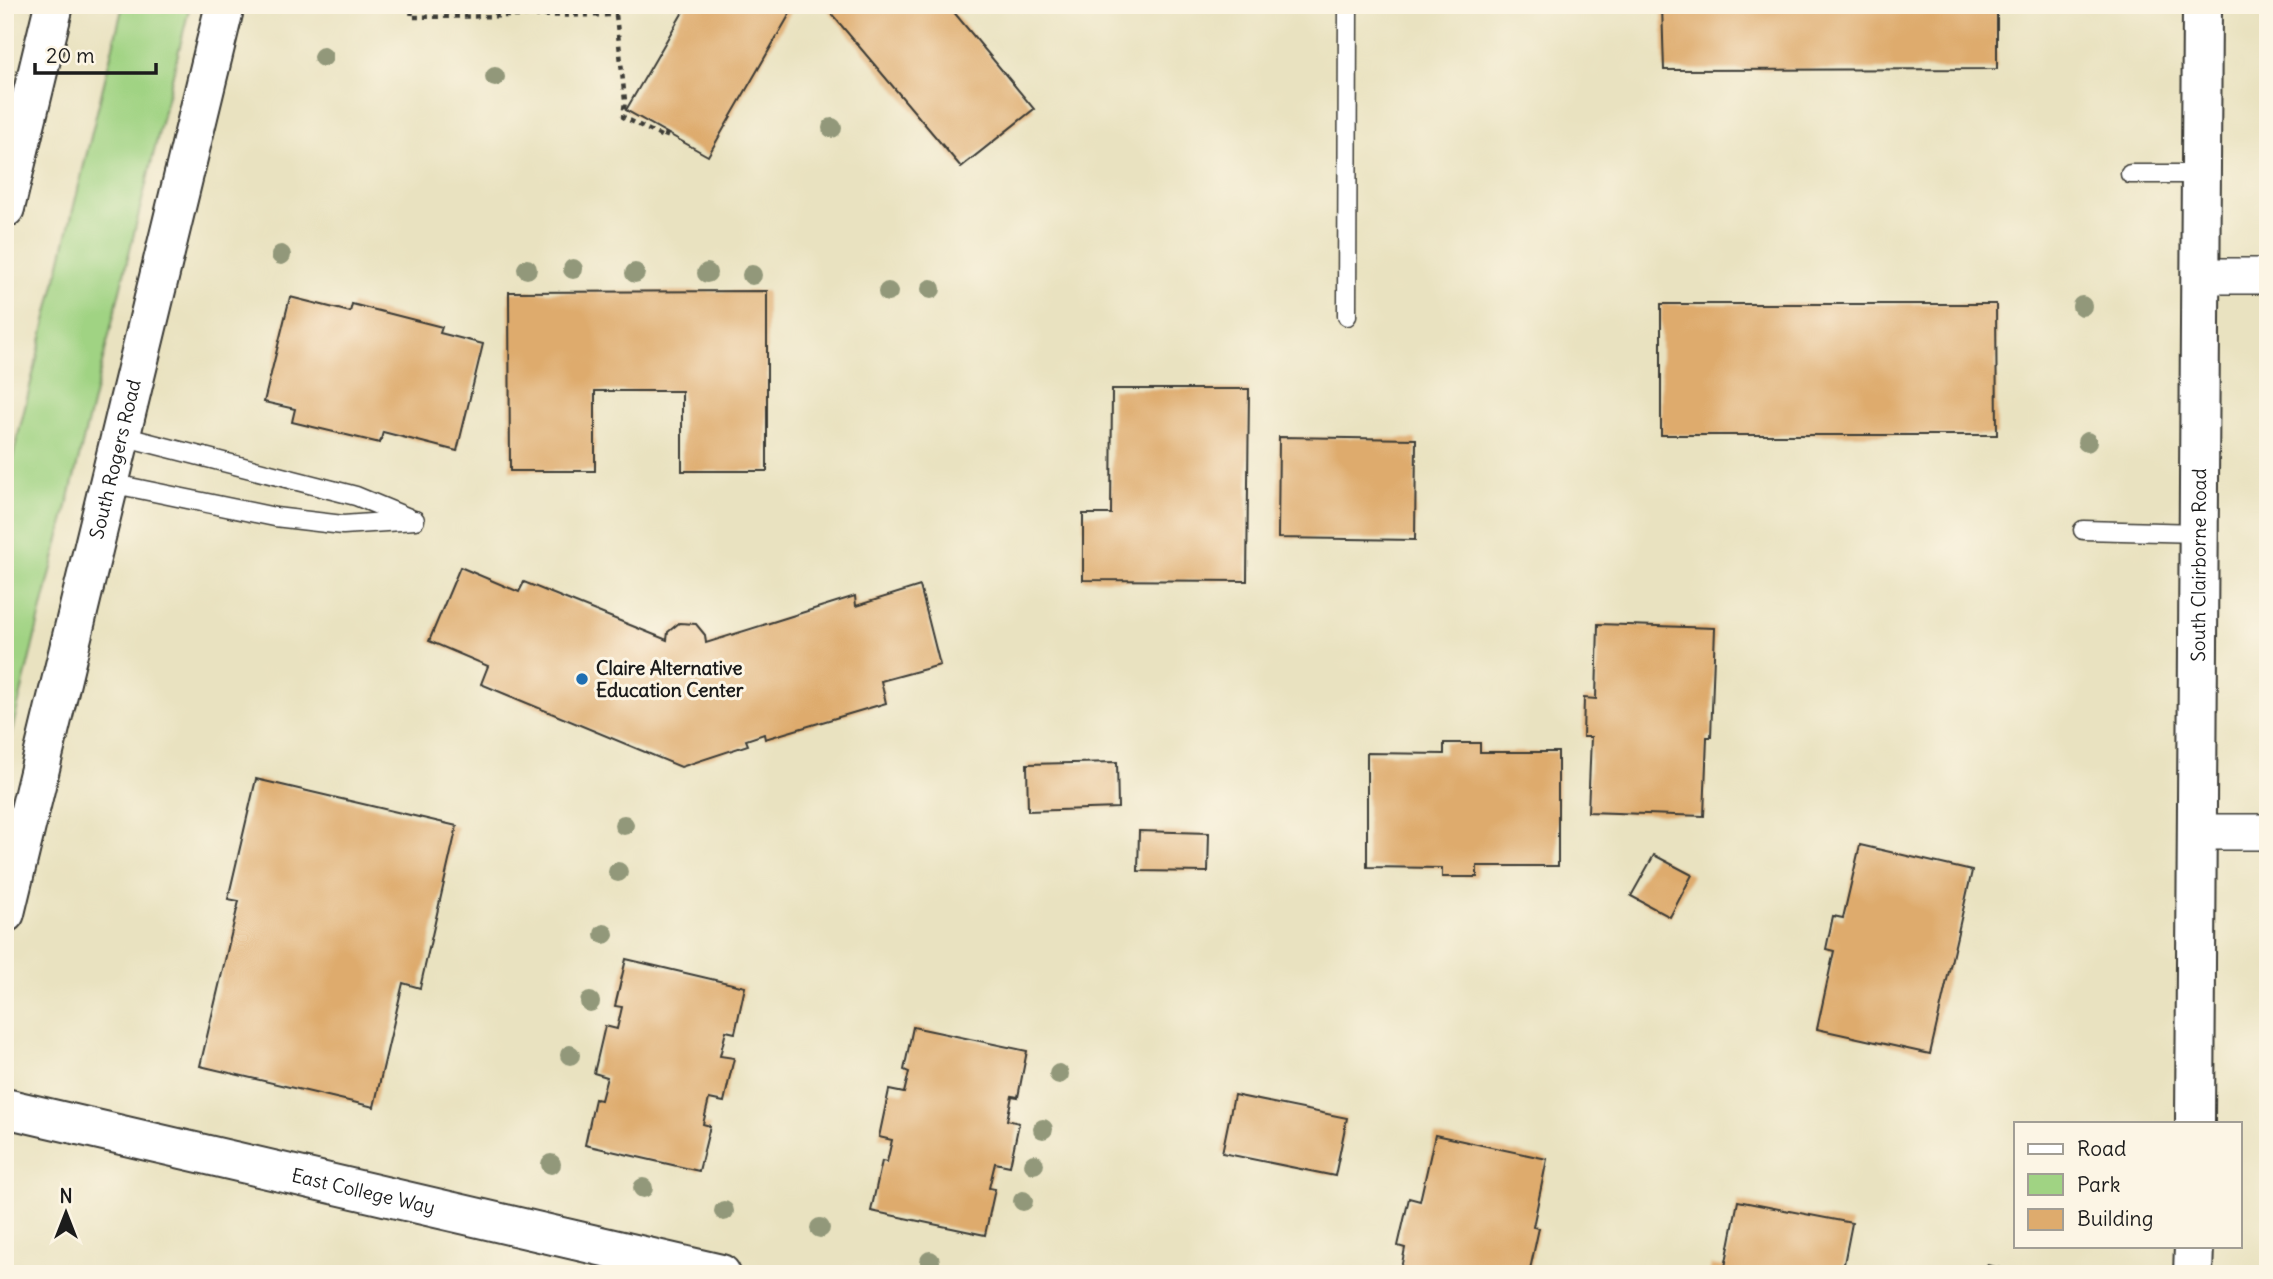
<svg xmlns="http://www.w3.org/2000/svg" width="2273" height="1279" font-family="Delius,sans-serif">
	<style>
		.green { fill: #a0d383; stroke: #5e7850; stroke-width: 2 }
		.building { fill: #deab6d }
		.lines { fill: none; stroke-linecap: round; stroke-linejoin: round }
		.service-casing { stroke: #3b3a35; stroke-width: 21 }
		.minor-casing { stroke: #3b3a35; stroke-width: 38 }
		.tertiary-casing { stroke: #3b3a35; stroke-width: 42 }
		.secondary-casing { stroke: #3b3a35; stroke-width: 42 }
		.motorway-casing { stroke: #3b3a35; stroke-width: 42 }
		.path { stroke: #3b3a35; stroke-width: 4.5; stroke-dasharray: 5 5; stroke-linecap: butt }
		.service { stroke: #fff; stroke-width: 18 }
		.minor { stroke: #fff; stroke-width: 35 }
		.tertiary { stroke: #fff; stroke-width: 38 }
		.secondary { stroke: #fff; stroke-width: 38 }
		.motorway { stroke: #fff; stroke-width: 38 }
		.tree { fill: #92987a }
		.poi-dot { fill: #1f6fb2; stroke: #fcf5e5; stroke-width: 2.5 }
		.labels { text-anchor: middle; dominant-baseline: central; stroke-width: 6; stroke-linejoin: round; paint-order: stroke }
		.street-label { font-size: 19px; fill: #1c1c1c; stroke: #fcf5e5 }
		.poi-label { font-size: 19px; font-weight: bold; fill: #1c1c1c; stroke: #fcf5e5; text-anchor: start }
	</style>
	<rect width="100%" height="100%" fill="#fcf5e5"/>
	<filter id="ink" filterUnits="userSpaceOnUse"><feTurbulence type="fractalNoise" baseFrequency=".0143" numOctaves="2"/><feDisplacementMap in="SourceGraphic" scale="14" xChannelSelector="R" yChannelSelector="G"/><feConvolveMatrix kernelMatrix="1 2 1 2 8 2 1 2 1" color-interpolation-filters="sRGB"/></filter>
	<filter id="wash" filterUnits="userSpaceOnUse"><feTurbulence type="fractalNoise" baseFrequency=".00686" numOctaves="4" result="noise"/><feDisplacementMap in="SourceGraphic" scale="28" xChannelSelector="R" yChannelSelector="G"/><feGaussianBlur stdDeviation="1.57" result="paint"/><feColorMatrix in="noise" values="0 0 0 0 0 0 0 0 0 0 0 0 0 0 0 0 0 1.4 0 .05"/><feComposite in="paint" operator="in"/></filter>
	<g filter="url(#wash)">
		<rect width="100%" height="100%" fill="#e9e2c0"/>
		<path class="green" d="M123 5H190L5 759V489Z"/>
		<g id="blocks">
			<g class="building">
				<path d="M687 5H795L708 156 626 110Z"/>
				<path d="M824 5H948L1034 109 961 167Z"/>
				<path d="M1662 5H1997V69L1664 70Z"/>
				<path d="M767 291V471H682V391H595V471H510L509 292Z"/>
				<path d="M290 297 350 312 352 304 442 327 440 333 483 344 457 451 383 432 380 443 292 422 295 409 264 402Z"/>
				<path d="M1661 304H1996L1997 435H1661Z"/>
				<path d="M1112 389H1249L1247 581 1083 580V514H1111Z"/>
				<path d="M1279 437 1416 439 1415 540 1278 538Z"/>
				<path d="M460 567 519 592 524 582 667 640 668 632 679 623 696 624 705 635 706 643 855 596 856 606 920 586 940 665 881 681 886 703 765 739 764 734 746 740 748 745 681 767 481 684 488 666 429 641Z"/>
				<path d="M1598 624 1715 628 1711 737H1707L1704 816 1588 812 1591 737H1583L1584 698 1596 699Z"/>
				<path d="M1444 743H1480V752H1558V866H1477V877H1442V868L1367 867V753L1444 754Z"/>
				<path d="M1117 762 1118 808 1028 811 1027 764Z"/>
				<path d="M256 779 457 826 420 988 403 983 374 1107 200 1066 239 901 228 899Z"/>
				<path d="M1139 831 1209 833 1208 872 1138 871Z"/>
				<path d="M1860 845 1972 871 1930 1054 1817 1029 1834 951 1826 949 1833 916 1843 918Z"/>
				<path d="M1654 855 1692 875 1670 917 1631 896Z"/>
				<path d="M626 959 745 987 735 1033 726 1031 720 1056 734 1058 724 1102 709 1099 703 1124 710 1126 699 1171 585 1145 595 1099 601 1100 607 1077 594 1073 605 1026 617 1029 622 1007 615 1006Z"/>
				<path d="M913 1027 1027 1051 1018 1097 1012 1096 1007 1120 1019 1123 1010 1166 995 1163 989 1188 995 1189 985 1235 871 1211 882 1161 887 1162 892 1140 879 1137 889 1090 904 1093 909 1072 904 1070Z"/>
				<path d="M1234 1095 1347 1118 1335 1176 1222 1153Z"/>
				<path d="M1435 1135 1547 1159 1533 1227 1539 1228 1529 1274H1400L1405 1248 1398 1246 1409 1198 1420 1201Z"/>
				<path d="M1738 1201 1852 1223 1842 1274H1709L1711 1265 1725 1267Z"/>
				<path d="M1987 1265 2022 1273V1274H1985Z"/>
			</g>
		</g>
	</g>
	<g filter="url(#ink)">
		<use href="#blocks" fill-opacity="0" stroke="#3b3a35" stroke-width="2"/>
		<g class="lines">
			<g class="service-casing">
				<g id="service">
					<path d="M2130 174H2201"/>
					<path d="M1347 316 1348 5"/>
					<path d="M122 436 356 496 409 518"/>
					<path d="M110 483 275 517 343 525 415 520"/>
					<path d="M2083 530 2199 533"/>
				</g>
			</g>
			<g class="minor-casing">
				<g id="minor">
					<path d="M2200 276H2268"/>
					<path d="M2197 832H2268"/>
				</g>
			</g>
			<g class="tertiary-casing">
				<g id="tertiary">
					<path id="s1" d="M5 1108 721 1274"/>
					<path id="s2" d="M2195 1123 2202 5"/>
					<path d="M2193 1274 2194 1246"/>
				</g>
			</g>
			<g class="secondary-casing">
				<g id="secondary">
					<path id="s3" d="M5 913 225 5"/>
				</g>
			</g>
			<g class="motorway-casing">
				<path id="motorway" d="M5 208 54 5"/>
			</g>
			<g class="path">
				<path d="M615 5 625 101 623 117 665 138 667 133"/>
				<path d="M412 10 411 17 617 15"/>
			</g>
			<use href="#service" class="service"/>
			<use href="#minor" class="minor"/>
			<use href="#tertiary" class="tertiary"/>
			<use href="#secondary" class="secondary"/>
			<use href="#motorway" class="motorway"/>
		</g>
		<g class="tree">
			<circle cx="323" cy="57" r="10"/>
			<circle cx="495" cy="77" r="10"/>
			<circle cx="832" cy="128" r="10"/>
			<circle cx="281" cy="255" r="10"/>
			<circle cx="527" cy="269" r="10"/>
			<circle cx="573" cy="269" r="10"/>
			<circle cx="635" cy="273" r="10"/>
			<circle cx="707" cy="273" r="10"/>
			<circle cx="752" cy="275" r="10"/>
			<circle cx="931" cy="289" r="10"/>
			<circle cx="888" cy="292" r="10"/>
			<circle cx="2082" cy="306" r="10"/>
			<circle cx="2087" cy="442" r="10"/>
			<circle cx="624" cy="825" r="10"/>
			<circle cx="618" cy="872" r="10"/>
			<circle cx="604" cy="934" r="10"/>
			<circle cx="590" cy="1002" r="10"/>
			<circle cx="570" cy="1055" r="10"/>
			<circle cx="1059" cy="1074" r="10"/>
			<circle cx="1043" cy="1129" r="10"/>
			<circle cx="551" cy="1164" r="10"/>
			<circle cx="1034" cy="1164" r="10"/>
			<circle cx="643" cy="1188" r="10"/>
			<circle cx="1023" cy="1201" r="10"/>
			<circle cx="724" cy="1211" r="10"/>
			<circle cx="820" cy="1228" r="10"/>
			<circle cx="930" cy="1261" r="10"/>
		</g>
	</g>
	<circle class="poi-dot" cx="582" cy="679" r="7"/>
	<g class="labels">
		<g class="street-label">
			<text stroke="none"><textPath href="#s3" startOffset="467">South Rogers Road</textPath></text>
			<text stroke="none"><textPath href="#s2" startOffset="558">South Clairborne Road</textPath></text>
			<text stroke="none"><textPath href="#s1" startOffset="368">East College Way</textPath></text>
		</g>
		<g class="poi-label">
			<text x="596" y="668">Claire Alternative<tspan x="596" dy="22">Education Center</tspan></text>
		</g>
	</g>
	<rect width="2273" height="1279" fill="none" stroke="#fcf5e5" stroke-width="28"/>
	<rect x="2014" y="1122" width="228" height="126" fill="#fcf5e5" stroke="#a29e95" stroke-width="2"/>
	<rect x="2028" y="1144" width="35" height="10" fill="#ffffff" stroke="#a29e95" stroke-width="2"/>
	<text x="2077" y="1156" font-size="21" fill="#1c1c1c">Road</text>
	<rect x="2028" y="1174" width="35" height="21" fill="#a0d383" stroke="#a29e95" stroke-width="2"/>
	<text x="2077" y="1192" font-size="21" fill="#1c1c1c">Park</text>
	<rect x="2028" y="1209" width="35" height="21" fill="#deab6d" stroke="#a29e95" stroke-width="2"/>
	<text x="2077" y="1226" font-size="21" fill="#1c1c1c">Building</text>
	<g transform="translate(66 1213)" stroke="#fcf5e5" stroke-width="5" paint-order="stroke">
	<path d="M0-5L12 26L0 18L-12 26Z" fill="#1c1c1c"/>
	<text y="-10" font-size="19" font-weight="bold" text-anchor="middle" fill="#1c1c1c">N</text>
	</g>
	<path d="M35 63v10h121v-10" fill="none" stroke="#1c1c1c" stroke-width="3.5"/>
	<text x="46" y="63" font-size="21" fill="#1c1c1c" stroke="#fcf5e5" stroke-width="5" paint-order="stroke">20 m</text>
</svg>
